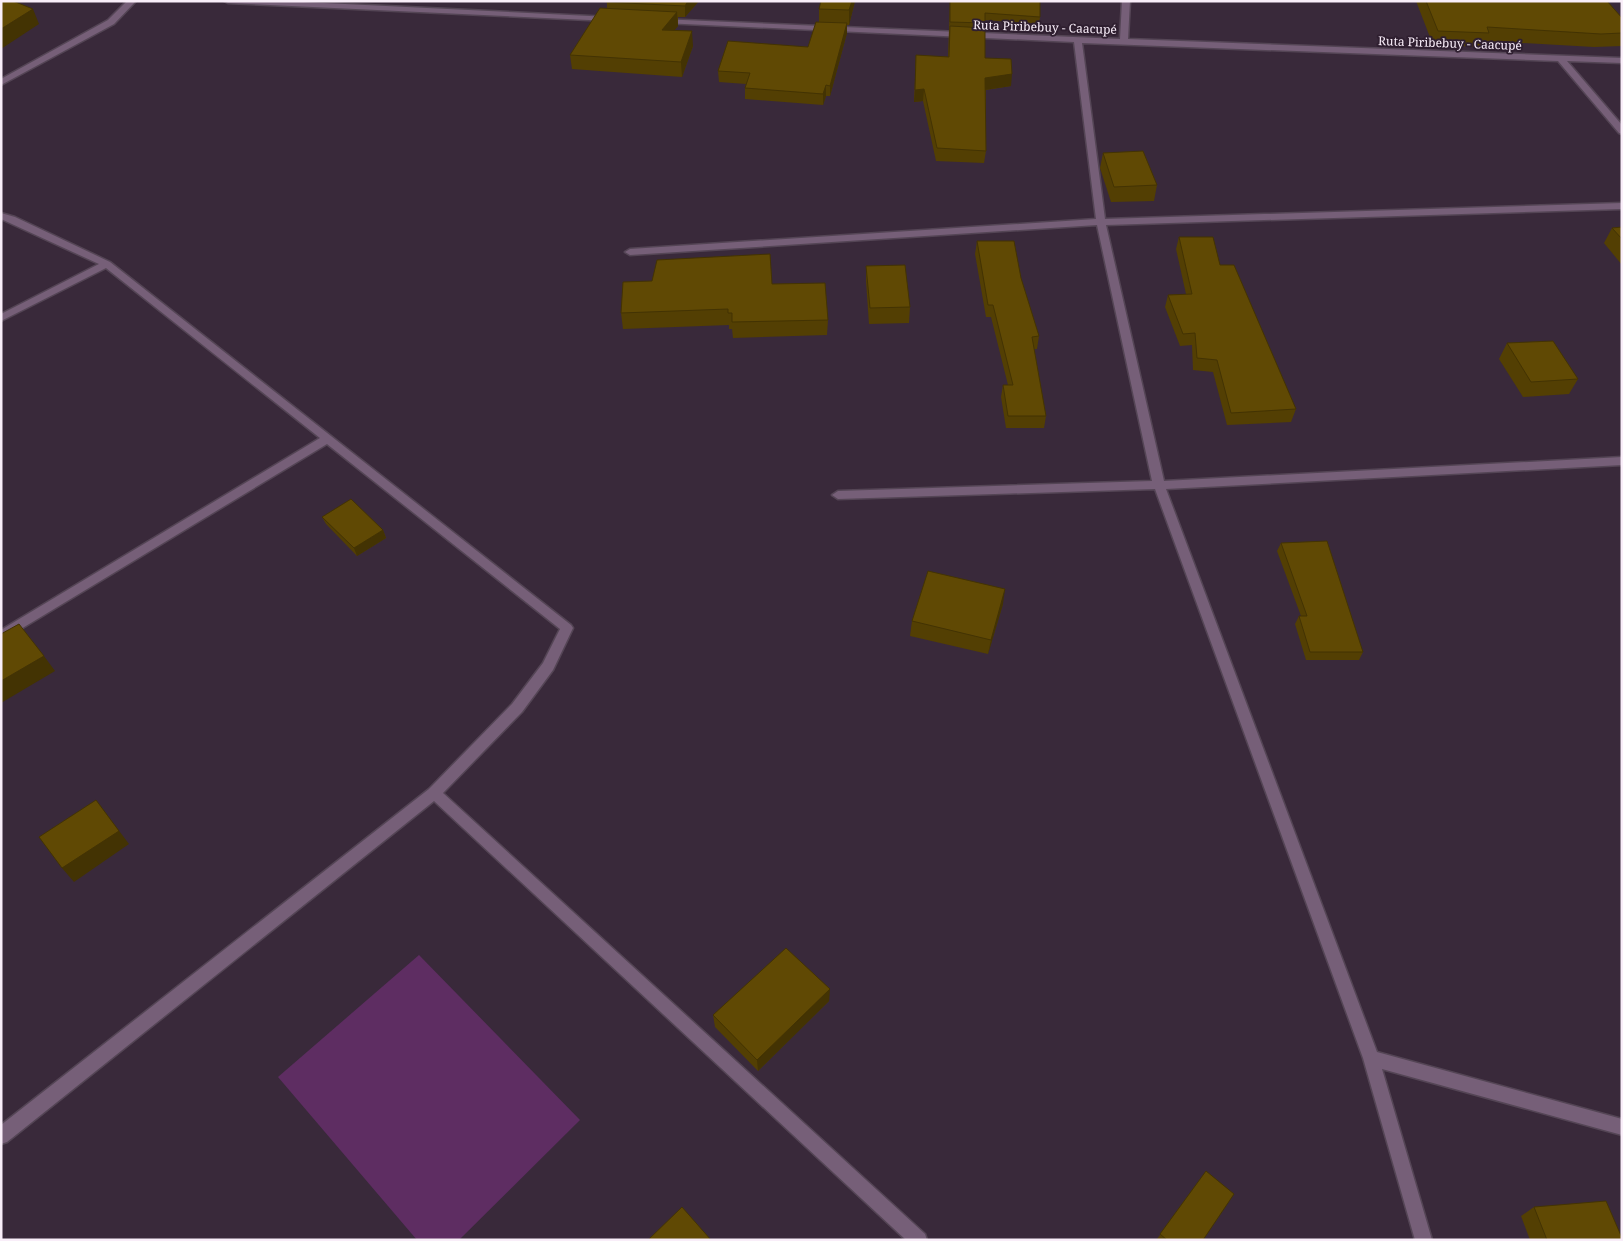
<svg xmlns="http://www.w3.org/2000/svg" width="1623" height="1241" font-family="'Noto Serif',serif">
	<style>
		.green { fill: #5e2d62 }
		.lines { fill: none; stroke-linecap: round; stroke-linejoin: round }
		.minor-casing { stroke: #544555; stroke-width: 3 }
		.minor { fill: #765f78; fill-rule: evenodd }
		.wall { fill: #533f03 }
		.shaded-wall { fill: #433303 }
		.building { fill: #604904; stroke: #433303 }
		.labels { text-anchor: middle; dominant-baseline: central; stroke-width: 4; stroke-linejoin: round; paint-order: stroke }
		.far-street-label { font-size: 12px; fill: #f9eef9; stroke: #2f1f30 }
	</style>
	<rect width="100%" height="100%" fill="#39293a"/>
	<path class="green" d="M419 955 580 1120 459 1240H417L278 1077Z"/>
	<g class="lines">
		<g class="minor-casing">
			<g id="minor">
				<path d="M127 1H136L114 24 1 85V79L108 20Z"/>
				<path d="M224 1H283L610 17 614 19 610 21 228 3Z"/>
				<path d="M1122 1H1130L1128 39 1622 58V63L1567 61 1622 125V134L1619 133 1558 61 1082 43 1105 219 1622 203V209L1106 225 1164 481 1622 457V465L1166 489 1377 1052 1622 1119V1135L1382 1069 1432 1240H1415L1363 1058 1155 489 838 499 832 495 838 491 1152 481 1097 225 630 255 625 252 630 249 1096 219 1074 42 663 23 659 21 660 19 1120 39Z"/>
				<path d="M1 213 15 217 110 262 571 625 573 628 553 670 522 712 443 793 925 1234 927 1240H906L434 801 7 1142 1 1144V1125L429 789 512 704 543 663 560 629 327 444 1 641V630L320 438 106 268 1 321V314L99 264 1 219Z"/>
			</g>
		</g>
		<use href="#minor" class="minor"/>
	</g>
	<g class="wall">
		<path d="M607 1H699L685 17H678V26L674 30 693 46 682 77 572 69 570 55 607 8Z"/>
		<path d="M855 1 849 25H847V33L830 96H826L823 105 745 99V88L746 84 719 82 718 71 808 47 819 22V9Z"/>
		<path d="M950 1H1040V17L1039 24 985 20V58L1011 86 986 90V151L984 163 936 161 923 101 914 102 916 55 948 57Z"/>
		<path d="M1416 1H1607L1622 18V46L1594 47 1486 41 1484 47 1433 45Z"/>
		<path d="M1103 153 1157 185 1154 201 1111 202 1100 168Z"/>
		<path d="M1622 227V265L1604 243 1612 228Z"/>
		<path d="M1179 237 1220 265 1296 409 1291 422 1227 425 1213 372 1193 370 1192 345 1180 346 1165 307 1168 295 1186 294 1176 249Z"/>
		<path d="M977 241 1021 278 1039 336 1037 349H1034L1046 416 1044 428H1006L1001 397 1003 385H1008L991 317H986L975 254Z"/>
		<path d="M866 266 910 307 909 323 869 324 866 281Z"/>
		<path d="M772 284 828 320 827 335 733 338 732 329H729V325L623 329 621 313Z"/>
		<path d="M1507 343 1578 379 1569 394 1523 397 1499 359Z"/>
		<path d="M322 517 383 530 386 538 357 556 326 524Z"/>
		<path d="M1281 543 1363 652 1359 660H1306L1295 624 1299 616H1301L1277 551Z"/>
		<path d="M1003 604 988 654 910 636 912 621Z"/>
		<path d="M829 1001 758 1071 715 1027 713 1015Z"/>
		<path d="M1206 1171 1203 1240H1158L1157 1239Z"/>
		<path d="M1534 1207 1622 1240H1530L1521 1216Z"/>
	</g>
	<g class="shaded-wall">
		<path d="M688 1H699L685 17V6Z"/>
		<path d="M852 1H855L849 25V10Z"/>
		<path d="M33 9 39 24 1 49V29Z"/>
		<path d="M677 12 678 26 663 44 662 30Z"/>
		<path d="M847 23V33L830 96V86Z"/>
		<path d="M692 31 693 46 682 77 681 62Z"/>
		<path d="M1012 74 1011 86 984 90 985 78Z"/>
		<path d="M826 85V96L823 105V94Z"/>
		<path d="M924 89 923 101 914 102 915 90Z"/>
		<path d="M383 530 386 538 357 556 354 548Z"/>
		<path d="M1005 589 1003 604 988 654 991 640Z"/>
		<path d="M44 656 55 671 1 703V681Z"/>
		<path d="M96 800 129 844 74 882 62 868Z"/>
		<path d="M830 989 829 1001 758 1071 757 1060Z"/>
	</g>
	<g class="building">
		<path d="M1 1H13L33 9 1 29Z"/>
		<path d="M607 1H688L685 6 606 2Z"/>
		<path d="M821 1H852L849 10 819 9Z"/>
		<path d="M950 1H1040V17L985 13V23L950 22Z"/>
		<path d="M1426 1H1607L1622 18V33L1601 34 1487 27 1489 33 1438 31Z"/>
		<path d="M600 8 677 12 662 30 692 31 681 62 570 55Z"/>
		<path d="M816 22 847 23 830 86 826 85 823 94 745 88 750 73 718 71 728 41 808 47Z"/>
		<path d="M950 26 985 28V58L1011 59 1012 74 985 78 986 151 937 148 924 89 915 90 916 55 949 57Z"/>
		<path d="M1143 151 1157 185 1114 187 1103 153Z"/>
		<path d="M1622 227V239L1612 228Z"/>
		<path d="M1179 237H1213L1220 265H1234L1296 409 1231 413 1217 360 1197 358 1195 333 1183 334 1168 295 1192 294Z"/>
		<path d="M977 241H1014L1021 278 1039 336 1032 337 1046 416H1008L1003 385H1013L993 305H988Z"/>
		<path d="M770 254 772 284 825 283 828 320 732 322V313H728V309L621 313 623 282 652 281 657 260Z"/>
		<path d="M905 265 910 307 870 308 866 266Z"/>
		<path d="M1553 341 1578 379 1531 382 1507 343Z"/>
		<path d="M351 499 383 530 354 548 322 517Z"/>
		<path d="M1327 541 1363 652H1310L1299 616H1307L1281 543Z"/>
		<path d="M928 571 1005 589 991 640 912 621Z"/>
		<path d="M19 624 44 656 1 681V634Z"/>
		<path d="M96 800 119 831 62 868 39 837Z"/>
		<path d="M786 948 830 989 757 1060 713 1015Z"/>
		<path d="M1206 1171 1234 1194 1203 1240H1167L1160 1234Z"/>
		<path d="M1606 1201 1622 1238V1240H1547L1534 1207Z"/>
		<path d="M682 1207 711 1240H648Z"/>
	</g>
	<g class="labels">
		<g class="far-street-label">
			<text transform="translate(1045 27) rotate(2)">Ruta Piribebuy - Caacupé</text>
			<text transform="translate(1450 43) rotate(2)">Ruta Piribebuy - Caacupé</text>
		</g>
	</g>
	<rect width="1623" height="1241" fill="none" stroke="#f9eef9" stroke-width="5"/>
</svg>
